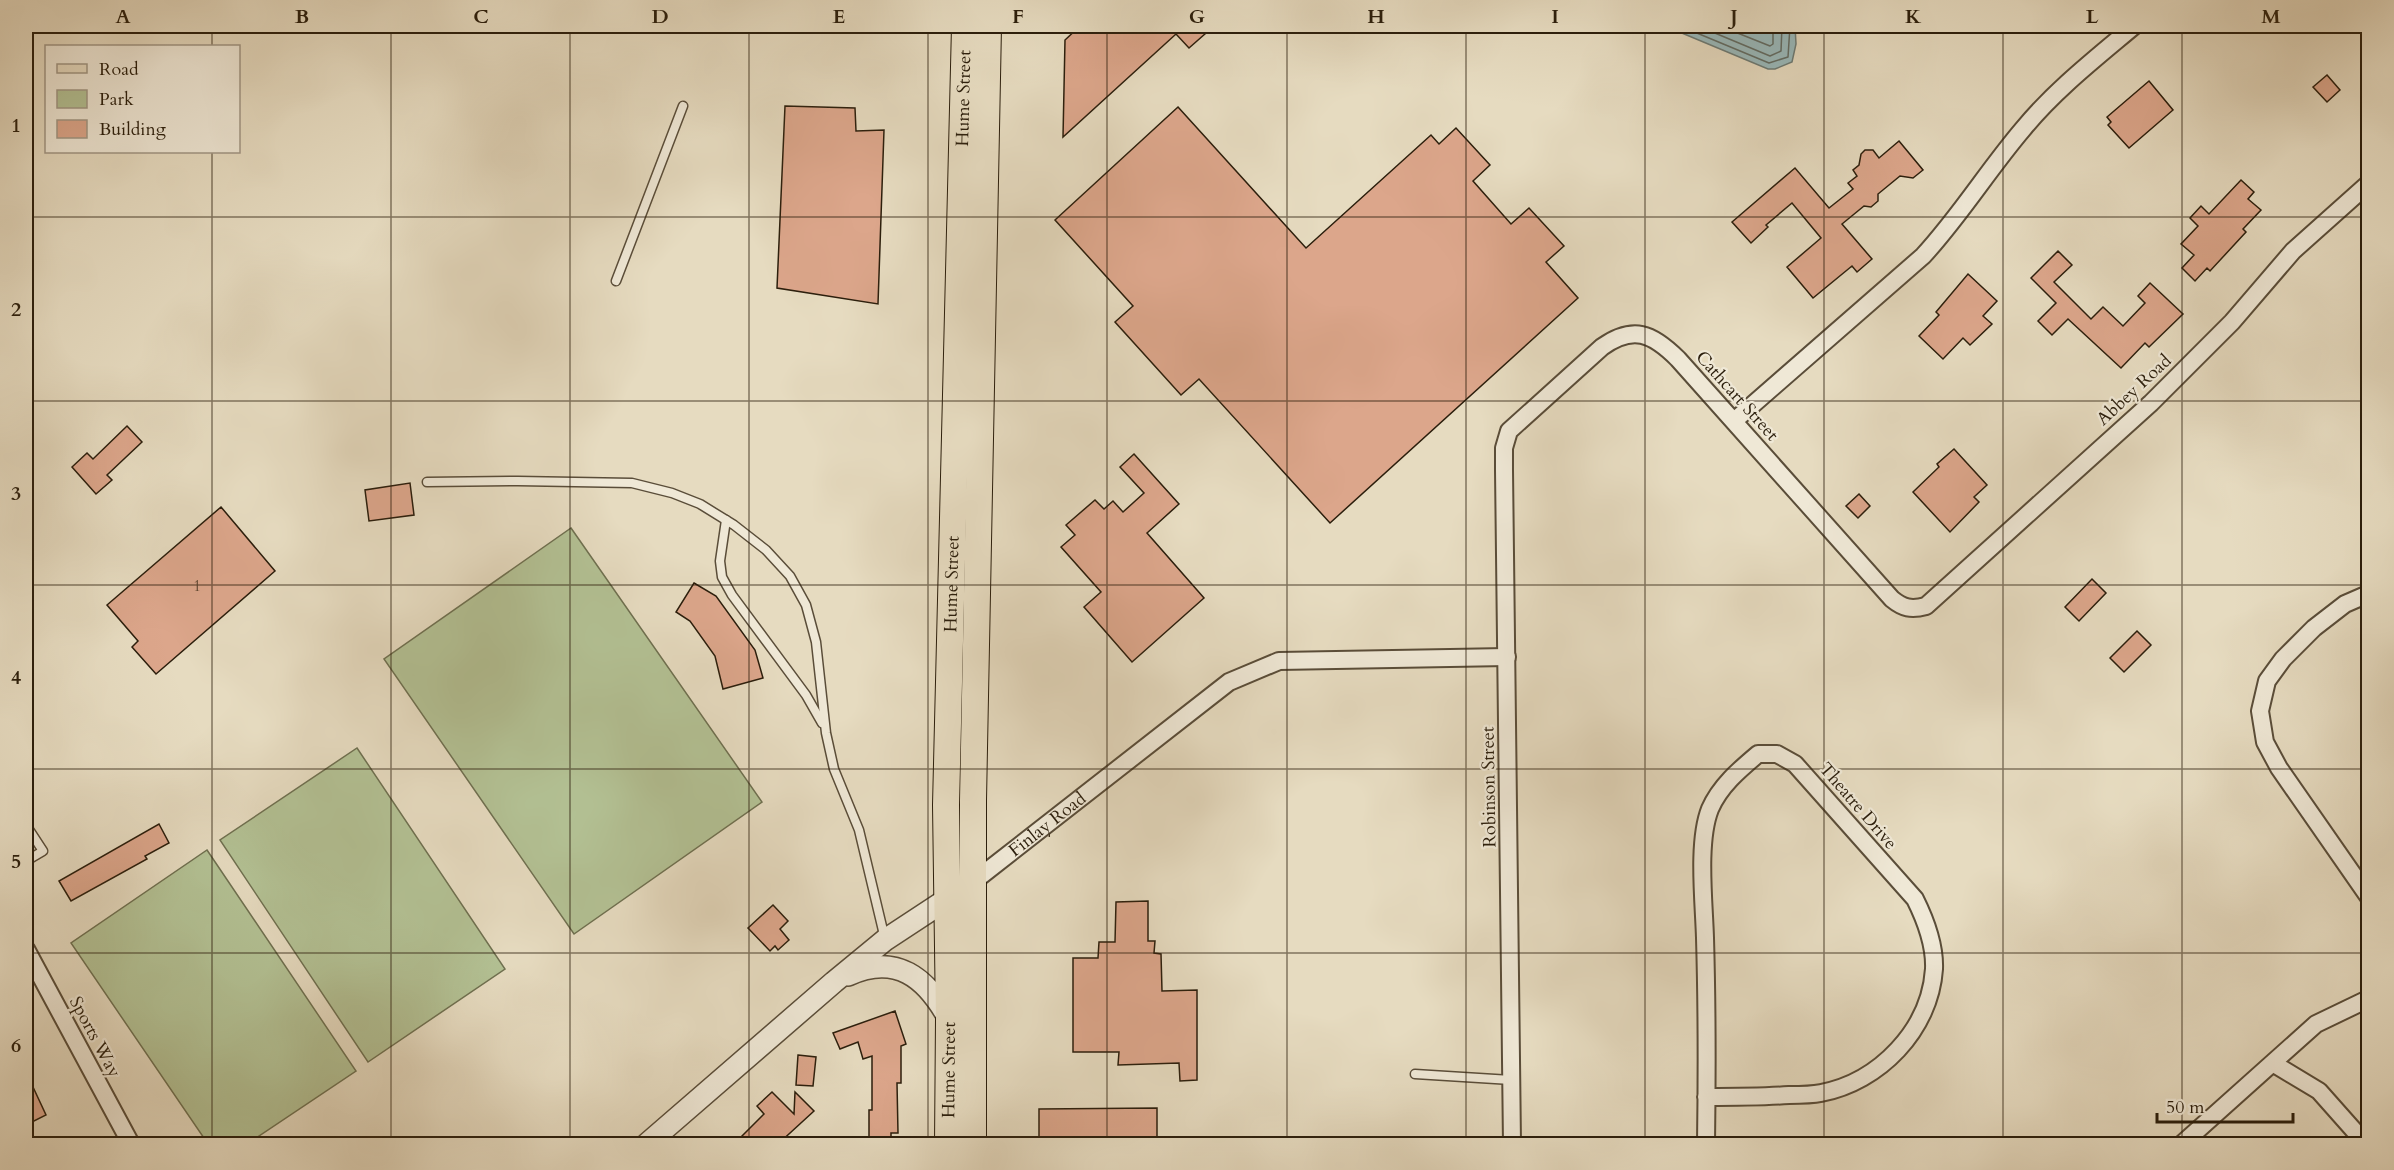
<svg xmlns="http://www.w3.org/2000/svg" width="2394" height="1170" font-family="Cardo,serif">
	<style>
		.green { fill: #b3c194; stroke: #6f7050; stroke-width: 1.5 }
		.water { fill: #99b9bb; stroke: #6d7b75; stroke-width: 1.5 }
		.lines { fill: none; stroke-linecap: round; stroke-linejoin: round }
		.shore { stroke: #626c64; stroke-width: 1.5 }
		.building { fill: #dca68b; stroke: #2b1e0c; stroke-width: 1.5 }
		.service-casing { stroke: #5a4d39; stroke-width: 11 }
		.minor-casing { stroke: #5a4d39; stroke-width: 20 }
		.tertiary-casing { stroke: #5a4d39; stroke-width: 24 }
		.primary-casing { stroke: #2b1e0c; stroke-width: 28 }
		.service { stroke: #efe8d6; stroke-width: 8 }
		.minor { stroke: #efe8d6; stroke-width: 16 }
		.tertiary { stroke: #efe8d6; stroke-width: 21 }
		.primary { stroke: #e6dbc0; stroke-width: 26 }
		.grid { fill: none; stroke: #2b1e0c; stroke-width: 1.5; stroke-opacity: 0.55 }
		.labels { text-anchor: middle; dominant-baseline: central; stroke-width: 4.5; stroke-linejoin: round; paint-order: stroke }
		.number-label { font-size: 15px; fill: #57402c }
		.street-label { font-size: 18px; fill: #2b1e0c; stroke: #efe8d6 }
		.neatline { fill: none; stroke: #2b1e0c; stroke-width: 2 }
		.grid-label { font-size: 20px; text-anchor: middle; font-weight: bold; fill: #2b1e0c }
	</style>
	<rect width="100%" height="100%" fill="#e6dbc0"/>
	<filter id="stains"><feTurbulence type="fractalNoise" baseFrequency=".00333" numOctaves="4"/><feColorMatrix values="0 0 0 0 .2 0 0 0 0 .09 0 0 0 0 .02 0 0 0 .5 -.17"/></filter>
	<radialGradient id="worn" r=".72"><stop offset=".6" stop-color="#630" stop-opacity="0"/><stop offset="1" stop-color="#630" stop-opacity=".3"/></radialGradient>
	<g class="green">
		<path d="M571 528 762 802 574 934 384 659Z"/>
		<path d="M357 748 505 969 368 1062 220 840Z"/>
		<path d="M207 850 356 1071 247 1144H208L71 943Z"/>
	</g>
	<path class="water" d="M1665 26H1795L1796 44 1792 62 1775 69H1768Z"/>
	<g class="lines">
		<g class="shore">
			<path d="M1680 26 1769 63 1788 57 1790 26"/>
			<path d="M1698 26 1770 56 1781 51 1782 26"/>
			<path d="M1720 26 1770 46 1773 44V26"/>
		</g>
	</g>
	<g class="building">
		<path d="M1080 26H1214L1189 48 1176 34 1063 137 1065 40Z"/>
		<path d="M2327 75 2340 90 2327 102 2313 87Z"/>
		<path d="M2149 81 2173 110 2129 148 2108 125 2111 122 2107 117Z"/>
		<path d="M785 106 855 108 856 131 884 130 878 304 777 288Z"/>
		<path d="M1178 107 1306 248 1431 135 1439 144 1456 128 1490 165 1473 181 1511 224 1529 208 1564 246 1546 262 1578 298 1330 523 1199 379 1181 395 1115 322 1133 306 1055 220Z"/>
		<path d="M1899 141 1923 170 1913 178 1900 176 1878 194V201L1871 207 1864 206 1842 224 1872 259 1857 272 1852 266 1813 298 1787 267 1821 238 1792 203 1766 225 1768 227 1751 243 1732 222 1795 168 1829 208 1853 189 1848 183 1857 176 1853 170 1859 165 1861 154 1865 150H1873L1879 158Z"/>
		<path d="M2241 180 2254 192 2248 199 2261 210 2243 229 2246 232 2210 271 2207 268 2195 281 2182 268 2194 255 2181 244 2198 226 2190 218 2201 206 2209 214Z"/>
		<path d="M2058 251 2072 265 2054 282 2091 319 2103 307 2123 326 2145 303 2138 296 2150 283 2183 314 2149 347 2145 343 2121 368 2068 319 2052 335 2038 321 2056 303 2031 278Z"/>
		<path d="M1968 274 1997 301 1983 316 1992 324 1970 345 1963 338 1943 359 1919 336 1939 315 1936 312Z"/>
		<path d="M127 426 142 442 107 475 112 480 96 494 72 467 87 453 93 459Z"/>
		<path d="M1954 449 1987 485 1974 497 1979 502 1950 532 1913 492 1939 467 1937 464Z"/>
		<path d="M1134 454 1179 504 1147 533 1204 598 1132 662 1084 607 1101 592 1061 547 1075 535 1066 525 1095 500 1104 509 1113 501 1123 512 1144 493 1120 467Z"/>
		<path d="M410 483 414 515 369 521 365 490Z"/>
		<path d="M1859 494 1870 506 1858 518 1846 506Z"/>
		<path d="M221 507 275 571 156 674 132 647 138 641 107 605Z"/>
		<path d="M2092 579 2106 593 2079 621 2065 607Z"/>
		<path d="M694 583 716 596 755 650 763 678 723 689 715 656 690 621 676 612Z"/>
		<path d="M2137 631 2151 645 2124 672 2110 658Z"/>
		<path d="M159 824 169 843 145 856 147 859 71 901 59 881Z"/>
		<path d="M1148 901V941H1155L1154 953 1161 954 1162 991 1197 990V1080L1180 1081 1179 1063 1118 1065 1119 1052H1073V958H1098L1099 942H1115L1116 902Z"/>
		<path d="M773 905 788 921 780 929 789 940 778 950 775 946 770 951 748 928Z"/>
		<path d="M895 1011 906 1044 901 1046V1083H897L898 1133H891V1138H869V1110H872V1056L863 1059 858 1042 840 1049 833 1033Z"/>
		<path d="M798 1055 816 1057 813 1086 796 1085Z"/>
		<path d="M26 1072 46 1115 26 1125Z"/>
		<path d="M772 1092 794 1114 795 1092 814 1111 778 1144H734L764 1114 757 1106Z"/>
		<path d="M1157 1108V1144H1039V1109Z"/>
	</g>
	<g class="lines">
		<g class="service-casing">
			<g id="service">
				<path d="M616 281 683 106"/>
				<path d="M427 482 518 481 632 483 672 493 700 504 734 525 766 550 790 576 806 605 816 642 826 733 834 769 859 830 885 939"/>
				<path d="M726 520 720 561 722 577 732 595 806 695 822 723"/>
				<path d="M26 825 43 851 26 861"/>
				<path d="M1415 1074 1511 1080"/>
			</g>
		</g>
		<g class="minor-casing">
			<g id="minor">
				<path d="M1734 421 1923 256C1960 216 1988 170 2023 129 2055 90 2096 58 2134 26"/>
				<path d="M2368 594 2345 604 2314 628 2283 659 2267 681 2260 711 2265 742 2279 768 2368 896"/>
				<path id="s1" d="M973 882 1229 682 1279 661 1507 657"/>
				<path d="M26 949 131 1144"/>
				<path d="M2274 1064 2319 1091 2366 1144"/>
				<path d="M1512 1144 1504 470V448L1509 431 1602 347C1633 325 1652 333 1678 359L1892 599C1903 608 1911 610 1926 606L2151 403 2232 322 2293 251 2368 184"/>
				<path d="M1706 1144C1707 1075 1707 1007 1705 938 1704 902 1697 842 1710 809 1720 786 1739 770 1758 754H1777L1795 764 1915 899C1926 921 1935 945 1934 969 1930 1030 1879 1082 1821 1093 1811 1095 1799 1095 1789 1095 1761 1097 1734 1097 1706 1097"/>
				<path d="M2182 1144 2316 1024 2368 999"/>
			</g>
		</g>
		<g class="tertiary-casing">
			<g id="tertiary">
				<path d="M848 975C896 953 926 977 949 1019"/>
				<path d="M647 1144 834 982 885 940 958 892"/>
			</g>
		</g>
		<g class="primary-casing">
			<g id="primary">
				<path id="s2" d="M948 1144 949 1019 946 805 965 26"/>
				<path d="M973 1144V800L988 26"/>
			</g>
		</g>
		<use href="#service" class="service"/>
		<use href="#minor" class="minor"/>
		<use href="#tertiary" class="tertiary"/>
		<use href="#primary" class="primary"/>
	</g>
	<path class="grid" d="M212 26V46M391 26V1144M570 26V1144M749 26V1144M928 26V1144M1107 26V1144M1287 26V1144M1466 26V1144M1645 26V1144M1824 26V1144M2003 26V1144M2182 26V1144M212 152V1144M26 217H2368M26 401H2368M26 585H2368M26 769H2368M26 953H2368"/>
	<g class="labels">
		<g class="number-label">
			<text x="197" y="586">1</text>
		</g>
		<g class="street-label">
			<text stroke="none"><textPath href="#s2" startOffset="1046">Hume Street</textPath></text>
			<text transform="translate(2134 390) rotate(-43)">Abbey Road</text>
			<text transform="translate(1737 396) rotate(48)">Cathcart Street</text>
			<text stroke="none"><textPath href="#s2" startOffset="560">Hume Street</textPath></text>
			<text transform="translate(1489 787) rotate(-91)">Robinson Street</text>
			<text transform="translate(1858 806) rotate(49)">Theatre Drive</text>
			<text stroke="none"><textPath href="#s1" startOffset="94">Finlay Road</textPath></text>
			<text transform="translate(95 1037) rotate(62)">Sports Way</text>
			<text stroke="none"><textPath href="#s2" startOffset="74">Hume Street</textPath></text>
		</g>
	</g>
	<rect width="2394" height="1170" fill="none" stroke="#e6dbc0" stroke-width="66"/>
	<rect x="45" y="45" width="195" height="108" fill="#efe8d6" stroke="#a19785" stroke-width="1.5"/>
	<rect x="57" y="64" width="30" height="9" fill="#e6dbc0" stroke="#a19785" stroke-width="1.5"/>
	<text x="99" y="75" font-size="18" fill="#2b1e0c">Road</text>
	<rect x="57" y="90" width="30" height="18" fill="#b3c194" stroke="#a19785" stroke-width="1.5"/>
	<text x="99" y="105" font-size="18" fill="#2b1e0c">Park</text>
	<rect x="57" y="120" width="30" height="18" fill="#dca68b" stroke="#a19785" stroke-width="1.5"/>
	<text x="99" y="135" font-size="18" fill="#2b1e0c">Building</text>
	<path d="M2157 1113v9h136v-9" fill="none" stroke="#2b1e0c" stroke-width="3"/>
	<text x="2166" y="1113" font-size="18" fill="#2b1e0c" stroke="#efe8d6" stroke-width="4.5" paint-order="stroke">50 m</text>
	<rect x="33" y="33" width="2328" height="1104" class="neatline"/>
	<g class="grid-label">
		<text x="123" y="23">A</text>
		<text x="302" y="23">B</text>
		<text x="481" y="23">C</text>
		<text x="660" y="23">D</text>
		<text x="839" y="23">E</text>
		<text x="1018" y="23">F</text>
		<text x="1197" y="23">G</text>
		<text x="1376" y="23">H</text>
		<text x="1555" y="23">I</text>
		<text x="1734" y="23">J</text>
		<text x="1913" y="23">K</text>
		<text x="2092" y="23">L</text>
		<text x="2271" y="23">M</text>
		<text x="16" y="132">1</text>
		<text x="16" y="316">2</text>
		<text x="16" y="500">3</text>
		<text x="16" y="684">4</text>
		<text x="16" y="868">5</text>
		<text x="16" y="1052">6</text>
	</g>
	<rect width="100%" height="100%" filter="url(#stains)"/>
	<rect width="100%" height="100%" fill="url(#worn)"/>
</svg>
